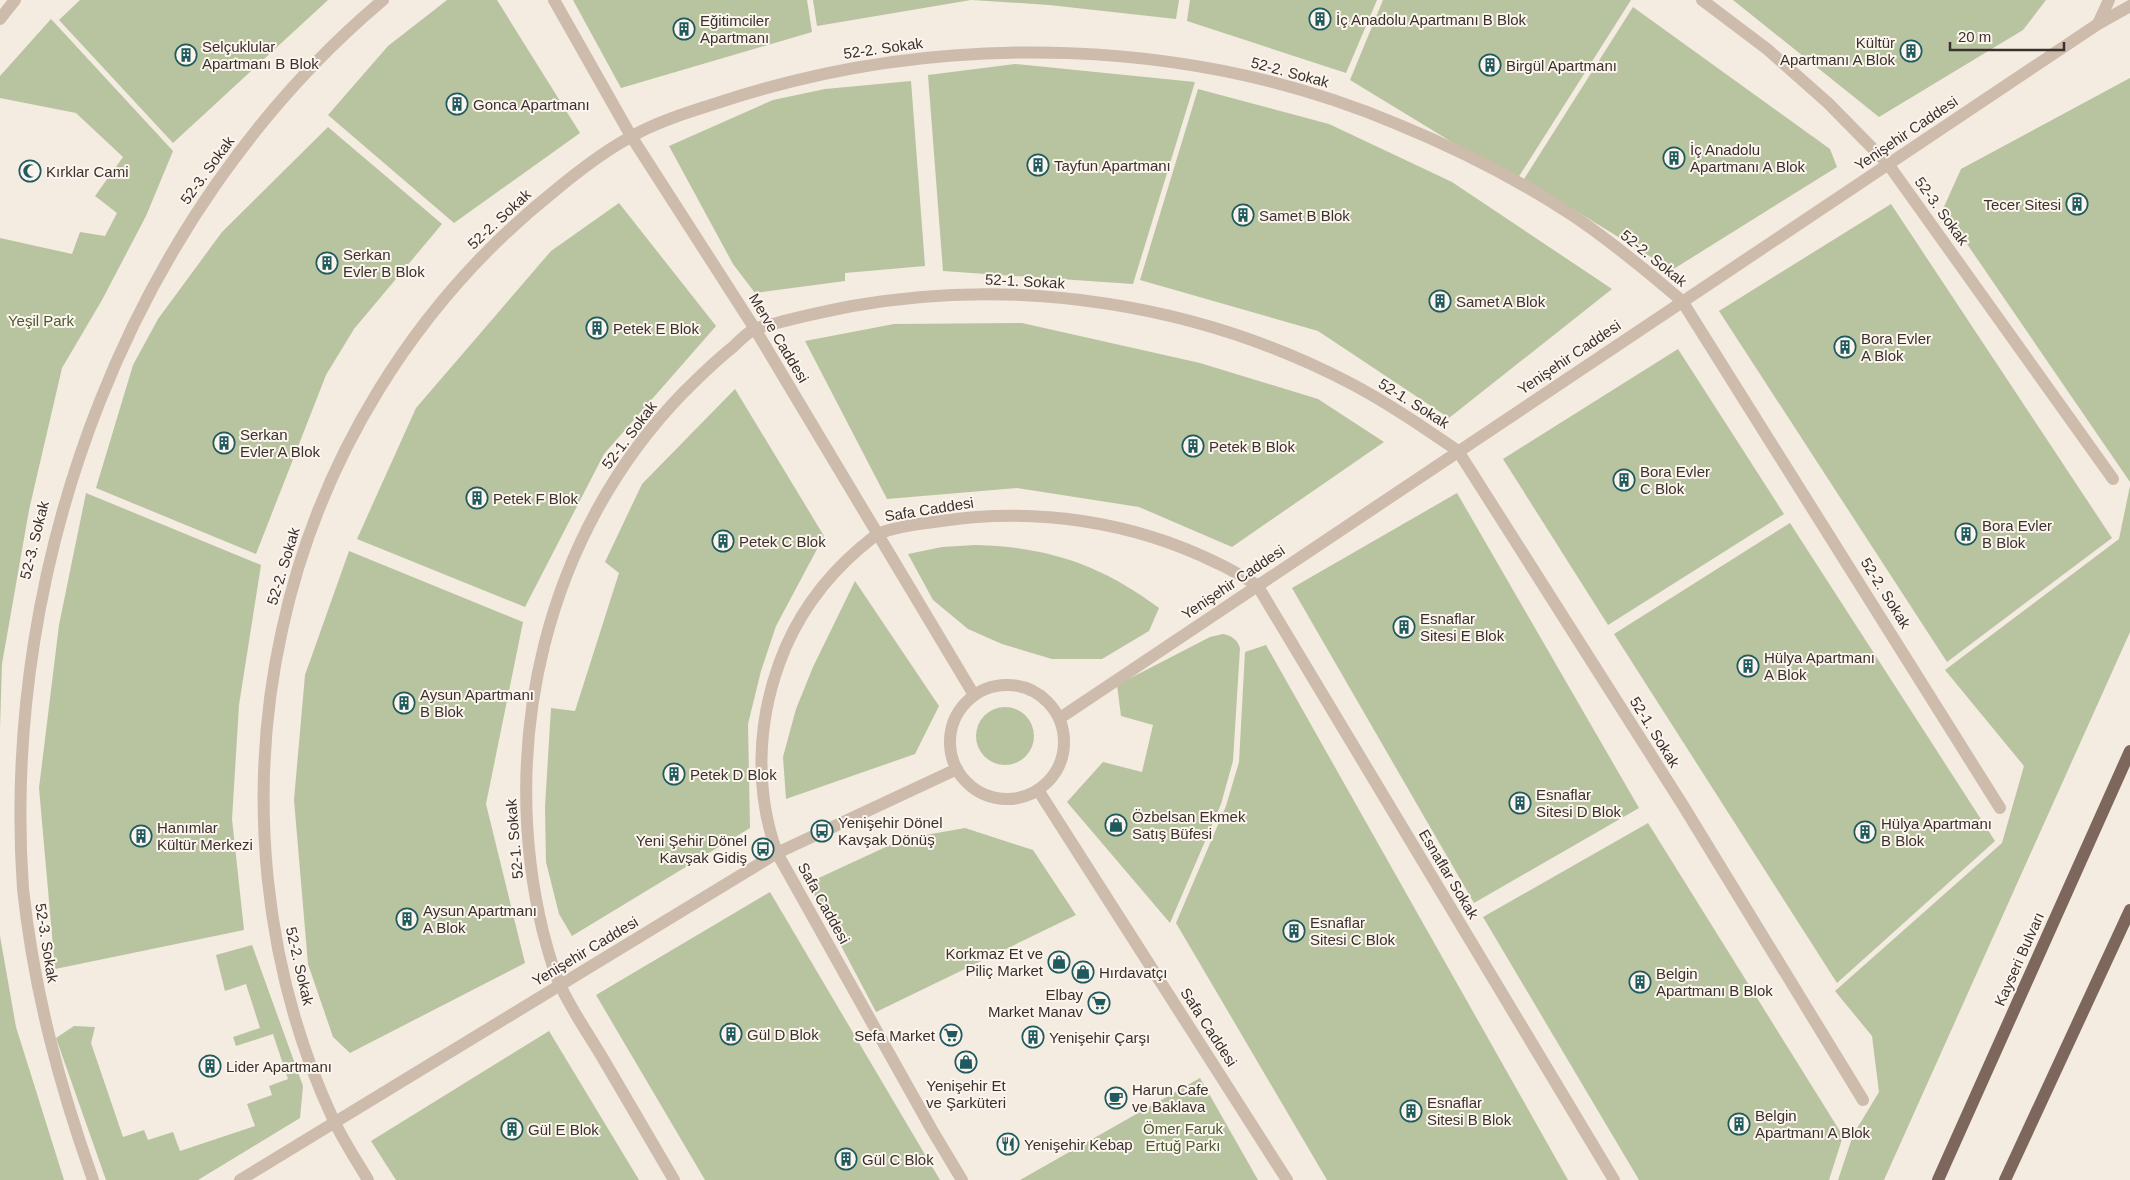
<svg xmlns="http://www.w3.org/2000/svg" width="2130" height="1180" font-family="Helvetica,sans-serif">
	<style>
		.green { fill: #b8c4a0 }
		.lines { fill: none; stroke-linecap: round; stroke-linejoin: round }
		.minor { stroke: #cdbbac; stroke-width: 12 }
		.major { stroke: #7d675c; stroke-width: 12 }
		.labels { text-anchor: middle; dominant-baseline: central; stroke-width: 4; stroke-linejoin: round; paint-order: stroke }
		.poi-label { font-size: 15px; fill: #3b302b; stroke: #fbf5ee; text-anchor: start }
		.street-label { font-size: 15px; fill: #3b302b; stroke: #fbf5ee }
		.park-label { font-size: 15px; fill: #4a5a2e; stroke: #fbf5ee }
	</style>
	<rect width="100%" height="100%" fill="#f4ebe1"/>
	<g class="green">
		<path d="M80 0H328L173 143 59 20Z"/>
		<path d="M447 0H497L580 133 454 223 328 115 388 46Z"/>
		<path d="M573 0H807L812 32 621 88Z"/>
		<path d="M813 0H971L817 26Z"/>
		<path d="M972 0H1179L1176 19 1049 5Z"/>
		<path d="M1190 0H1377L1346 73 1187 21Z"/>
		<path d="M1383 0H1631L1516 181 1350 80Z"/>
		<path d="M1733 0H2046L2023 30 1879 117Z"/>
		<path d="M1633 7 1830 149 1837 167 1672 270 1524 179Z"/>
		<path d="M51 19 173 151 146 216 102 300 62 368 29 510 2 664 0 728V238L72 254 80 232 105 236 117 213 95 196 123 157 76 113 0 98V76Z"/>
		<path d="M1015 64 1195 82 1133 284 943 271 928 75Z"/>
		<path d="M2130 78V482L1943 209 1961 169Z"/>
		<path d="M911 81 925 266 845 273V281L755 293 733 264 669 146 773 100 825 89Z"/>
		<path d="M1198 89 1329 124 1452 182 1612 289 1449 418 1318 331 1140 280Z"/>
		<path d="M328 127 442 224 354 329 326 375 256 554 96 488 133 365 158 319 222 232Z"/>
		<path d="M619 203 716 326 604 454 525 607 357 539 416 408 551 251Z"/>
		<path d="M1891 204 2112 538 1947 662 1719 311Z"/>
		<path d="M1022 323 1200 363 1318 399 1384 442 1232 547 1139 507 1017 488 887 499 805 341 894 324Z"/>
		<path d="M1678 349 1784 514 1608 625 1503 459Z"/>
		<path d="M735 389 824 536 776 626 761 671 748 724 750 828 572 936 559 914 546 862 545 807 551 708 575 711 619 573 605 562 642 484Z"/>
		<path d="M2130 486V632L1884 1180H1838L1853 1135 1879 1092 1872 1036 1835 991 2002 843 2024 766 1945 670 2119 539Z"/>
		<path d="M86 493 261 565 239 705 232 819 244 930 55 969 39 788 59 625Z"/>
		<path d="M1457 493 1639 808 1474 903 1292 588Z"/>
		<path d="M1790 523 1995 841 1837 983 1614 634Z"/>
		<path d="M976 545C1048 547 1101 565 1159 608L1149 631 1102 659H1052L1002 644 968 629 933 600 908 554 942 547Z"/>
		<path d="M349 551 523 622 486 804 525 963 350 1053 333 1037 308 964 294 800 305 675Z"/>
		<path d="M855 581 939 706 915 754 786 799 783 757 796 709 813 667Z"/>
		<path d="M1223 634C1232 636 1237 639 1240 648L1233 761 1221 804 1170 923 1067 802 1103 762 1142 772 1153 725 1121 716 1117 685 1210 637Z"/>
		<path d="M1266 645 1568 1180H1327L1176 923 1226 806 1239 762 1245 652Z"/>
		<circle cx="1005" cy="736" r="29"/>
		<path d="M1648 823 1843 1136 1829 1180H1639L1483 917Z"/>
		<path d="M965 828 1033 850 1076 915 876 1012 808 883 903 839Z"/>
		<path d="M770 892 940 1180H705L596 995Z"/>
		<path d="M0 936 16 1027 64 1180H0Z"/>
		<path d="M252 945 303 1086 300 1118 198 1180H106L56 1038 74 1026 95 1027 91 1043 123 1137 144 1130 148 1140 173 1132 180 1151 255 1126 247 1104 272 1095 269 1086 288 1079 273 1034 236 1046 233 1037 260 1028 246 984 225 991 216 955Z"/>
		<path d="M549 1031 639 1180H396L371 1141Z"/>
		<path d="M1200 1078 1258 1180H1020Z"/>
	</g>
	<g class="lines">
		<g class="minor">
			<path d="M554 0 631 136 755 329 974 695"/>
			<path d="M1702 0 1767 49 1828 103 1888 164 2113 479"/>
			<path d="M0 19 15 0"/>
			<path d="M2098 24 2109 0"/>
			<circle cx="1007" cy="742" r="57"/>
			<path d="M1060 718 2098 24 2130 6"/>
			<path d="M1038 790 1287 1180"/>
			<path d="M93 1180C59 1084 34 991 23 889 0 562 131 212 383 0"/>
			<path d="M240 1180 777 853 957 769"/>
			<path d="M368 1180C356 1160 343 1140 333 1119 263 968 246 793 282 630 319 459 415 303 552 193 576 173 600 154 627 139 658 120 702 108 736 97 948 31 1191 37 1397 124 1458 149 1517 179 1572 215 1611 241 1647 271 1682 301L2000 808"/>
			<path d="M674 1180C651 1141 628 1101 605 1062 591 1038 574 1014 562 989 553 972 548 950 543 932 497 743 546 534 683 393 699 377 715 361 733 347 739 341 746 334 753 330 760 326 769 325 777 323 802 316 827 311 852 306 1019 276 1199 304 1350 383 1388 403 1423 427 1458 451L1684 807 1863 1100"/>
			<path d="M962 1180 932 1130 777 853C755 792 757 725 779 664 795 619 824 579 860 548 866 544 872 537 878 534 893 527 924 523 941 521 1034 507 1132 521 1217 563 1231 569 1244 578 1257 585L1614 1180"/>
		</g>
		<g class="major">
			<path d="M1938 1180 2130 751"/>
			<path d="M2005 1180 2130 910"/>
		</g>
	</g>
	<defs>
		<g id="building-ring" transform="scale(1.125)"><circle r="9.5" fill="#fbf5ee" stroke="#1f5a5e" stroke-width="1.5"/><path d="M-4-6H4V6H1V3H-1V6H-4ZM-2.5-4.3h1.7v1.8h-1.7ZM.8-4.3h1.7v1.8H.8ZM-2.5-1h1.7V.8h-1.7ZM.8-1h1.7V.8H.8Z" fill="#1f5a5e"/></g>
		<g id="mosque-ring" transform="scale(1.125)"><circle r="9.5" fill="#fbf5ee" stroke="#1f5a5e" stroke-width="1.5"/><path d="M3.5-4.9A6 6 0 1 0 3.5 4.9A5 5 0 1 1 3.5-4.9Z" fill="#1f5a5e"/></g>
		<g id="shop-ring" transform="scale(1.125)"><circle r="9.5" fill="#fbf5ee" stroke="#1f5a5e" stroke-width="1.5"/><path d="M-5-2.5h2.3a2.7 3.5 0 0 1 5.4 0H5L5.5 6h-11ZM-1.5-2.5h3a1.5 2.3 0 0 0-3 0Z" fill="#1f5a5e"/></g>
		<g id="bus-ring" transform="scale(1.125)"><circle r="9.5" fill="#fbf5ee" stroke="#1f5a5e" stroke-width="1.5"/><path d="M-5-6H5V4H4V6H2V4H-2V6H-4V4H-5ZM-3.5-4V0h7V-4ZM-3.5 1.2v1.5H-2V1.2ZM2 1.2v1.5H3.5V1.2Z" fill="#1f5a5e"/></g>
		<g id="supermarket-ring" transform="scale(1.125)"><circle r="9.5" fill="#fbf5ee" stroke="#1f5a5e" stroke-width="1.5"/><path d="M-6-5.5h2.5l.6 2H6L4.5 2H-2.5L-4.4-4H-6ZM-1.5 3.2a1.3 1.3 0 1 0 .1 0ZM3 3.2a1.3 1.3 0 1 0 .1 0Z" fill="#1f5a5e"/></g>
		<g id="cafe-ring" transform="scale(1.125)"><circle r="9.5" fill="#fbf5ee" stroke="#1f5a5e" stroke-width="1.5"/><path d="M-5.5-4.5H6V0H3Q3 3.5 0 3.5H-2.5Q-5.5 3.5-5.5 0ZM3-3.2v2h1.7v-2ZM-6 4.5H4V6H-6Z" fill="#1f5a5e"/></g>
		<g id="restaurant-ring" transform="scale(1.125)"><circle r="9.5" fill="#fbf5ee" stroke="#1f5a5e" stroke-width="1.5"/><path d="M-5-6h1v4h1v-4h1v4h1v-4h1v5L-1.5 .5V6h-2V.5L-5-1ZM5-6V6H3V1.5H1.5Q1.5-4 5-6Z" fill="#1f5a5e"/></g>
	</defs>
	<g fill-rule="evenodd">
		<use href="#building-ring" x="1320" y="19"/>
		<use href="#building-ring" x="684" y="29"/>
		<use href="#building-ring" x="1911" y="51"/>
		<use href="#building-ring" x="186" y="55"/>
		<use href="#building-ring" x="1490" y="65"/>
		<use href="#building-ring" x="457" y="104"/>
		<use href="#building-ring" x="1674" y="158"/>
		<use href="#building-ring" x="1038" y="165"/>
		<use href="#mosque-ring" x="30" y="171"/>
		<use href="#building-ring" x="2077" y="204"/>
		<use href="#building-ring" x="1243" y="215"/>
		<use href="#building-ring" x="327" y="263"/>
		<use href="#building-ring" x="1440" y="301"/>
		<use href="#building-ring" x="597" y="328"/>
		<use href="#building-ring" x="1845" y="347"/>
		<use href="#building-ring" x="224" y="443"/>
		<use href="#building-ring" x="1193" y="446"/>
		<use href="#building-ring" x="1624" y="480"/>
		<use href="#building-ring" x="477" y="498"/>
		<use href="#building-ring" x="1966" y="534"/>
		<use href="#building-ring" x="723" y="541"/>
		<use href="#building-ring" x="1404" y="627"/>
		<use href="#building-ring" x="1748" y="666"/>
		<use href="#building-ring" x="404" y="703"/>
		<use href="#building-ring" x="674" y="774"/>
		<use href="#building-ring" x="1520" y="803"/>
		<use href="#shop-ring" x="1116" y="825"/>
		<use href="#bus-ring" x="822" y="831"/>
		<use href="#building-ring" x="1865" y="832"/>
		<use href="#building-ring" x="141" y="836"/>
		<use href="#bus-ring" x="763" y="849"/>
		<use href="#building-ring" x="407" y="919"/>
		<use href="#building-ring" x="1294" y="931"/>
		<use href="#shop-ring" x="1059" y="962"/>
		<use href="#shop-ring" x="1083" y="972"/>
		<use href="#building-ring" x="1640" y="982"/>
		<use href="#supermarket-ring" x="1099" y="1003"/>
		<use href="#building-ring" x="731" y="1034"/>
		<use href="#supermarket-ring" x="951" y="1035"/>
		<use href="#building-ring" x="1033" y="1037"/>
		<use href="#shop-ring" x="966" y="1062"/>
		<use href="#building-ring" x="210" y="1066"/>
		<use href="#cafe-ring" x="1116" y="1098"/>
		<use href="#building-ring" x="1411" y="1111"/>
		<use href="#building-ring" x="1739" y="1124"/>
		<use href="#building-ring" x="512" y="1129"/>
		<use href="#restaurant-ring" x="1008" y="1144"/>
		<use href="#building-ring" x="846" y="1159"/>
	</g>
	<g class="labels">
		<g class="poi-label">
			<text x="1336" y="19">İç Anadolu Apartmanı B Blok</text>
			<text x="700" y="20">Eğitimciler<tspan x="700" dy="17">Apartmanı</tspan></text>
			<text x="1895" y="42" text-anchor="end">Kültür<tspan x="1895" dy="17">Apartmanı A Blok</tspan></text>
			<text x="202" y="46">Selçuklular<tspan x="202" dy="17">Apartmanı B Blok</tspan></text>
			<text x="1506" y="65">Birgül Apartmanı</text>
			<text x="473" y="104">Gonca Apartmanı</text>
			<text x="1690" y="149">İç Anadolu<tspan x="1690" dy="17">Apartmanı A Blok</tspan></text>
			<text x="1054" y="165">Tayfun Apartmanı</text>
			<text x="46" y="171">Kırklar Cami</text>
			<text x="2061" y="204" text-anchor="end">Tecer Sitesi</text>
			<text x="1259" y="215">Samet B Blok</text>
			<text x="343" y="254">Serkan<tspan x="343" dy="17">Evler B Blok</tspan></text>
			<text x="1456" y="301">Samet A Blok</text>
			<text x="613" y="328">Petek E Blok</text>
			<text x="1861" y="338">Bora Evler<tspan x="1861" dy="17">A Blok</tspan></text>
			<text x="240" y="434">Serkan<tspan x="240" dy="17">Evler A Blok</tspan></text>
			<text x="1209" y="446">Petek B Blok</text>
			<text x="1640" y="471">Bora Evler<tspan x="1640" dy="17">C Blok</tspan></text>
			<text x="493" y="498">Petek F Blok</text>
			<text x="1982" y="525">Bora Evler<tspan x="1982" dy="17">B Blok</tspan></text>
			<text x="739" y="541">Petek C Blok</text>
			<text x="1420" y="618">Esnaflar<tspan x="1420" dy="17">Sitesi E Blok</tspan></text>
			<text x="1764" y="657">Hülya Apartmanı<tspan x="1764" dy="17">A Blok</tspan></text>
			<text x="420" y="694">Aysun Apartmanı<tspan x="420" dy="17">B Blok</tspan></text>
			<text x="690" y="774">Petek D Blok</text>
			<text x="1536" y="794">Esnaflar<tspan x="1536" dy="17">Sitesi D Blok</tspan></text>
			<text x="1132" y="816">Özbelsan Ekmek<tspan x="1132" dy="17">Satış Büfesi</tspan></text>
			<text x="838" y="822">Yenişehir Dönel<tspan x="838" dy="17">Kavşak Dönüş</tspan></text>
			<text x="1881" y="823">Hülya Apartmanı<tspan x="1881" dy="17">B Blok</tspan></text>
			<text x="157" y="827">Hanımlar<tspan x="157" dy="17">Kültür Merkezi</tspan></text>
			<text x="747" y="840" text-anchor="end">Yeni Şehir Dönel<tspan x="747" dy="17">Kavşak Gidiş</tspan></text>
			<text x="423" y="910">Aysun Apartmanı<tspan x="423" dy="17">A Blok</tspan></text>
			<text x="1310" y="922">Esnaflar<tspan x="1310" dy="17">Sitesi C Blok</tspan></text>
			<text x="1043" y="953" text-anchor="end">Korkmaz Et ve<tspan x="1043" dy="17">Piliç Market</tspan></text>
			<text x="1099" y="972">Hırdavatçı</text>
			<text x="1656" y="973">Belgin<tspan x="1656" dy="17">Apartmanı B Blok</tspan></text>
			<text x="1083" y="994" text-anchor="end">Elbay<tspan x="1083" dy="17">Market Manav</tspan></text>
			<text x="747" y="1034">Gül D Blok</text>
			<text x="935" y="1035" text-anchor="end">Sefa Market</text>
			<text x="1049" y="1037">Yenişehir Çarşı</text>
			<text x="226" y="1066">Lider Apartmanı</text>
			<text x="966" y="1085" text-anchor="middle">Yenişehir Et<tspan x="966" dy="17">ve Şarküteri</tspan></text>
			<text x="1132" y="1089">Harun Cafe<tspan x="1132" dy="17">ve Baklava</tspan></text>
			<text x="1427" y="1102">Esnaflar<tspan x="1427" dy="17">Sitesi B Blok</tspan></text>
			<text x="1755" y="1115">Belgin<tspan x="1755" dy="17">Apartmanı A Blok</tspan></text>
			<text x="528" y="1129">Gül E Blok</text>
			<text x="1024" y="1144">Yenişehir Kebap</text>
			<text x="862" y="1159">Gül C Blok</text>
		</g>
		<g class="street-label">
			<text transform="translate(883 48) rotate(-8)">52-2. Sokak</text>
			<text transform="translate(1290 72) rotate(15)">52-2. Sokak</text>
			<text transform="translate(1906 133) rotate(-34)">Yenişehir Caddesi</text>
			<text transform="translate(207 170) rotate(-54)">52-3. Sokak</text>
			<text transform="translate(1942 211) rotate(54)">52-3. Sokak</text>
			<text transform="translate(499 219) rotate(-43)">52-2. Sokak</text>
			<text transform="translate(1654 258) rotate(39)">52-2. Sokak</text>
			<text transform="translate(1025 281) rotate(3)">52-1. Sokak</text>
			<text transform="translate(779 338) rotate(59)">Merve Caddesi</text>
			<text transform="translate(1569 357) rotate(-34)">Yenişehir Caddesi</text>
			<text transform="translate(1414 403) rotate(32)">52-1. Sokak</text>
			<text transform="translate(629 435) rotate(-53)">52-1. Sokak</text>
			<text transform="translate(929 509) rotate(-9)">Safa Caddesi</text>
			<text transform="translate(34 540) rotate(-76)">52-3. Sokak</text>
			<text transform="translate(283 566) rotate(-73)">52-2. Sokak</text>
			<text transform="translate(1233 582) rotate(-34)">Yenişehir Caddesi</text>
			<text transform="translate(1886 593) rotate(58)">52-2. Sokak</text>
			<text transform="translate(1655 732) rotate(58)">52-1. Sokak</text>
			<text transform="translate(514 839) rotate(-95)">52-1. Sokak</text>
			<text transform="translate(1449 874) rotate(59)">Esnaflar Sokak</text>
			<text transform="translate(824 903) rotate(61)">Safa Caddesi</text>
			<text transform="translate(47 943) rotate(81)">52-3. Sokak</text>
			<text transform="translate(585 951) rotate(-31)">Yenişehir Caddesi</text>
			<text transform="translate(2019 959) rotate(-66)">Kayseri Bulvarı</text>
			<text transform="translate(300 966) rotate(77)">52-2. Sokak</text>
			<text transform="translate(1209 1027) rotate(57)">Safa Caddesi</text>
		</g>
		<g class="park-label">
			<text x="41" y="320">Yeşil Park</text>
			<text x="1183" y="1128">Ömer Faruk<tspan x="1183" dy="17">Ertuğ Parkı</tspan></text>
		</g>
	</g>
	<path d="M1950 42v8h114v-8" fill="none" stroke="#3b302b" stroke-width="2.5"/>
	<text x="1958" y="42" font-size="15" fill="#3b302b" stroke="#fbf5ee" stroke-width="4" paint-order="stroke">20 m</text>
</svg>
